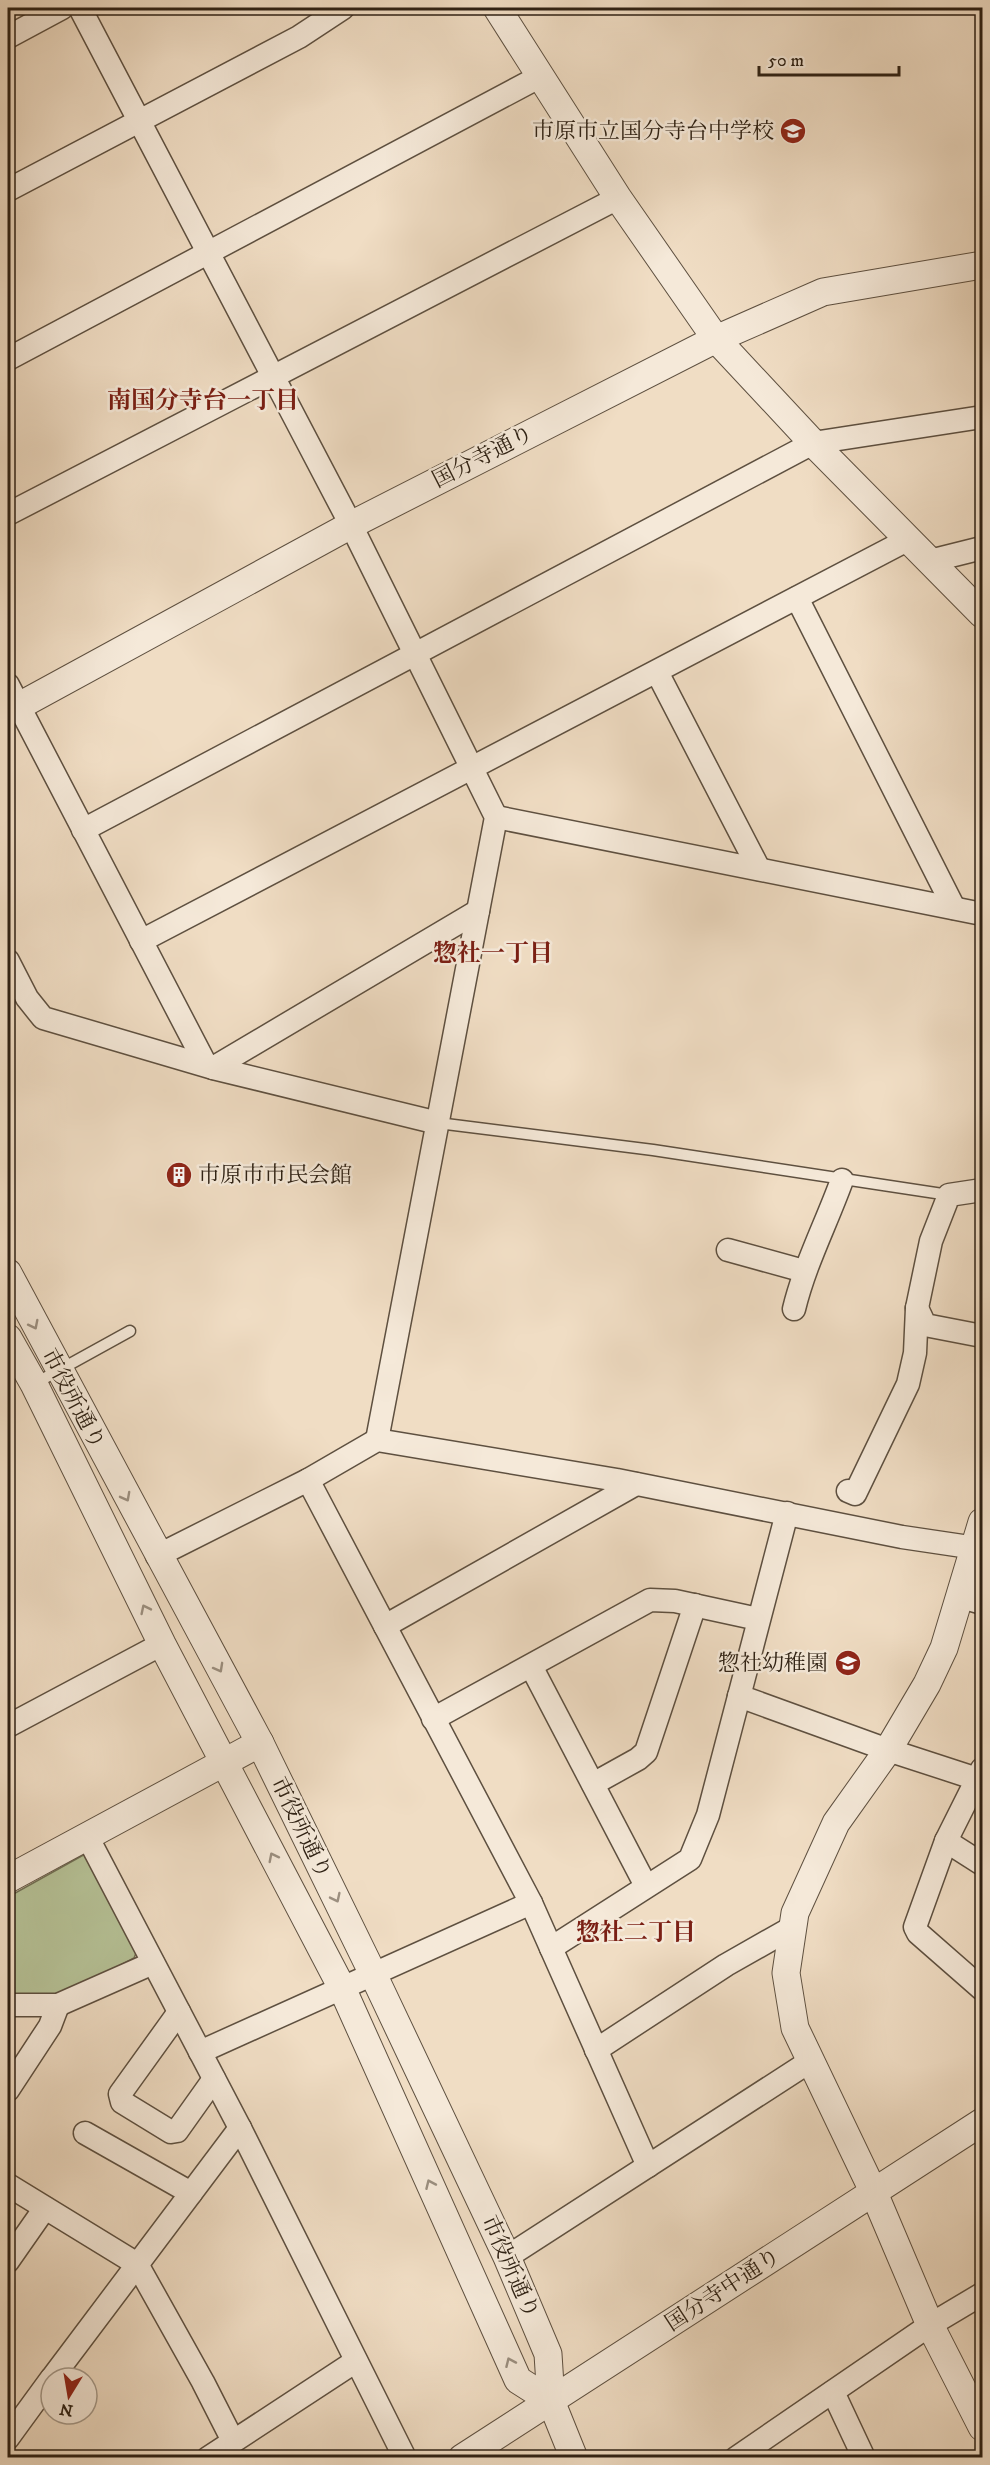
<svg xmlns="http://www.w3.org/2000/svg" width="990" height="2465" font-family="'IM FELL DW Pica','Noto Serif JP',serif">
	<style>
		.green { fill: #b6c297; stroke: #727256; stroke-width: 1.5 }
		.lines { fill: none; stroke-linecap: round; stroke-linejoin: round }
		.service-casing { stroke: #5e5040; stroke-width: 13 }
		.minor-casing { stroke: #5e5040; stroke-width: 25 }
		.tertiary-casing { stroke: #5e5040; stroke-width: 29 }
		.service { stroke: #f5e9d9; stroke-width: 10 }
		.minor { stroke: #f5e9d9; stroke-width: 22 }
		.tertiary { stroke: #f5e9d9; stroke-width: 27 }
		.oneway { stroke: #9b8f80 }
		.labels { text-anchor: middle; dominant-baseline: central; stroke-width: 5; stroke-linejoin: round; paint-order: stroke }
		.poi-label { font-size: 22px; fill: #2e2114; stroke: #f5e9d9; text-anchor: end }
		.street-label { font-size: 22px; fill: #2e2114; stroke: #f5e9d9 }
		.neighbourhood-label { font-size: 24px; font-weight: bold; fill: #7a1f14; stroke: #f5e9d9 }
	</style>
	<rect width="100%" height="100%" fill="#f0ddc4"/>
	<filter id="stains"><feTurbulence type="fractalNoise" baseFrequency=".00333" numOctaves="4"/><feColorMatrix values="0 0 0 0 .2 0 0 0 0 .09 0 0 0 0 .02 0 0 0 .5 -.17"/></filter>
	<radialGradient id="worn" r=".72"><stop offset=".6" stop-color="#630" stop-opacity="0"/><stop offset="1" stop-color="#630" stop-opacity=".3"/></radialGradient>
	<path class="green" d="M87 1853 138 1948 134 1958 60 1997 8 1996V1897Z"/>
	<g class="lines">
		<g class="service-casing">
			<g id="service">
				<path d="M438 1123 653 1150 949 1195"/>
				<path d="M34 1384 130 1331"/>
			</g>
		</g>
		<g class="minor-casing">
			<g id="minor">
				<path d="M80 8 351 525 496 817 377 1440"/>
				<path d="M8 37 62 8"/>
				<path d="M8 190 299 37 343 8"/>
				<path d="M8 359 539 77"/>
				<path d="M8 514 618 198"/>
				<path d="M930 561 982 548"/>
				<path d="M797 598 954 908"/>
				<path d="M657 672 759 869"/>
				<path d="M8 685 206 1065"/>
				<path d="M496 817 982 914"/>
				<path d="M83 830 813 443 982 417"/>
				<path d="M141 941 909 539"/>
				<path d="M8 961 27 998 43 1018 213 1068 438 1123"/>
				<path d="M213 1068 478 911"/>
				<path d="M728 1250 804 1271"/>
				<path d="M917 1308 925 1325 982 1336"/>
				<path d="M794 1309C805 1264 826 1224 842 1180"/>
				<path d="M308 1480 531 1903 648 2166"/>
				<path d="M848 1491 855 1494 908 1384 915 1353 917 1308 931 1241 949 1195 982 1190"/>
				<path d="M157 1556 308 1480 377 1440 617 1480 902 1537 976 1548"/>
				<path d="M961 1597 982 1603"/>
				<path d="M385 1626 636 1484"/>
				<path d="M531 1666 646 1886"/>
				<path d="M739 1696 888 1750 977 1779"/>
				<path d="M433 1719 650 1600 675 1601 758 1619"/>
				<path d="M8 1726 162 1644"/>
				<path d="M982 1769 946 1841 915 1927 918 1933 982 1989"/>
				<path d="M593 1784 638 1759 646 1752 695 1605"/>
				<path d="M88 1838 240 2128 405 2458"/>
				<path d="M946 1841 982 1864"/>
				<path d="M551 1948 690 1859 708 1815 787 1513"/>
				<path d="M8 2005H58L153 1963"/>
				<path d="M179 2012 120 2094 122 2102 171 2132 177 2131 214 2079"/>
				<path d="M596 2050 726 1965 793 1927"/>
				<path d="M200 2052 531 1903"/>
				<path d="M8 2090 50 2026 58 2005"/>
				<path d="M85 2133 191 2193"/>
				<path d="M8 2185 137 2264 203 2382 233 2441"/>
				<path d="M507 2257 812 2060"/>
				<path d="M8 2261 45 2208"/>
				<path d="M52 2378 240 2128"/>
				<path d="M833 2392 864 2458"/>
				<path d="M8 2438 51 2379"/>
				<path d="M208 2458 356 2361"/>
				<path d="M736 2458 930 2325 982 2294"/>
			</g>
		</g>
		<g class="tertiary-casing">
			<g id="tertiary">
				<path d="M497 8 618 198 716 339 813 443 982 614"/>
				<path d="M8 712 351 525 716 339 823 292 982 265"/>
				<path d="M8 1273 260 1743 373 1974 507 2257 548 2354 551 2401 574 2458"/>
				<path d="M8 1338 34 1384 162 1644 342 1988 518 2380 551 2401"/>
				<path d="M982 1522 944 1648 927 1684 888 1750 836 1823 795 1913 786 1973 795 2028 874 2193 930 2325 982 2427"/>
				<path d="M8 1879 260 1743"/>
				<path d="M462 2458 982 2122"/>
			</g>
		</g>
		<use href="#service" class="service"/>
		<use href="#minor" class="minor"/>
		<use href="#tertiary" class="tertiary"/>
	</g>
	<defs><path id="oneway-chevron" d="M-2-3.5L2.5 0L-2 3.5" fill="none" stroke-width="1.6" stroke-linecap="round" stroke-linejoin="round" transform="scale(1.5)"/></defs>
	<g class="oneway">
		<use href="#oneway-chevron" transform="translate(34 1325) rotate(63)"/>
		<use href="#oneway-chevron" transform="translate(126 1497) rotate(62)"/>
		<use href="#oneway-chevron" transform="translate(145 1609) rotate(-116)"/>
		<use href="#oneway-chevron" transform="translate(219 1668) rotate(61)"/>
		<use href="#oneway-chevron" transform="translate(273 1857) rotate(-117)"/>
		<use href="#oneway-chevron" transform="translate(336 1898) rotate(64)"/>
		<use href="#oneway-chevron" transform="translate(430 2184) rotate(-114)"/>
		<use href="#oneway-chevron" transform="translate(510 2362) rotate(-114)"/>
	</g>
	<defs>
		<g id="school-disc" transform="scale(1.35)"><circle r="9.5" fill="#8f2418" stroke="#f5e9d9"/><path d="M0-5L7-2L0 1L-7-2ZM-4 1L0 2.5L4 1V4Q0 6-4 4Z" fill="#fff"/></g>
		<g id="building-disc" transform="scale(1.35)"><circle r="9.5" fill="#8f2418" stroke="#f5e9d9"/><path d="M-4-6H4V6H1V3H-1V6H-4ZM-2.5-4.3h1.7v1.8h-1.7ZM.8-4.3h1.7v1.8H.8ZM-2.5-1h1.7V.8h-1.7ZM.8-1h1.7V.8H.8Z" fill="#fff"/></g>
	</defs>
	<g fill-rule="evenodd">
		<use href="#school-disc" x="793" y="131"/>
		<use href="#building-disc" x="179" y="1175"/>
		<use href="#school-disc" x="848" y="1663"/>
	</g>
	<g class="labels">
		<g class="poi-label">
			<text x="774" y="131">市原市立国分寺台中学校</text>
			<text x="198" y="1175" text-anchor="start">市原市市民会館</text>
			<text x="828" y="1663">惣社幼稚園</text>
		</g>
		<g class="street-label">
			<text transform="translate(483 457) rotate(-27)">国分寺通り</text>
			<text transform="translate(73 1399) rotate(62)">市役所通り</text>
			<text transform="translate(301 1828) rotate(64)">市役所通り</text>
			<text transform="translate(510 2267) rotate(66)">市役所通り</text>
			<text transform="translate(723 2290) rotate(-33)">国分寺中通り</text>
		</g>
		<g class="neighbourhood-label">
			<text x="203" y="401">南国分寺台一丁目</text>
			<text x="493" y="954">惣社一丁目</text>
			<text x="636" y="1933">惣社二丁目</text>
		</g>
	</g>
	<rect width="990" height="2465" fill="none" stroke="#f0ddc4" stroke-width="30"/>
	<rect x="9" y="9" width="972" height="2447" fill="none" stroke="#2e2114" stroke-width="3"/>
	<rect x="15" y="15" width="960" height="2435" fill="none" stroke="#2e2114" stroke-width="1.5"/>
	<g transform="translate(69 2396) rotate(191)"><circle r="28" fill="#f5e9d9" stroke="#a5998a" stroke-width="1.5"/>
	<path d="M0-4.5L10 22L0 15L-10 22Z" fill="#8f2418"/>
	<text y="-9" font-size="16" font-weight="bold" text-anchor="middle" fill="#2e2114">N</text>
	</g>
	<path d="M759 66v9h140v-9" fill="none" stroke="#2e2114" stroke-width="3"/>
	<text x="768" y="66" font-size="18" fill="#2e2114" stroke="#f5e9d9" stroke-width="4.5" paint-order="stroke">50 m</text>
	<rect width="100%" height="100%" filter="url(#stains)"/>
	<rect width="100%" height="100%" fill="url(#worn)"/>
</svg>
